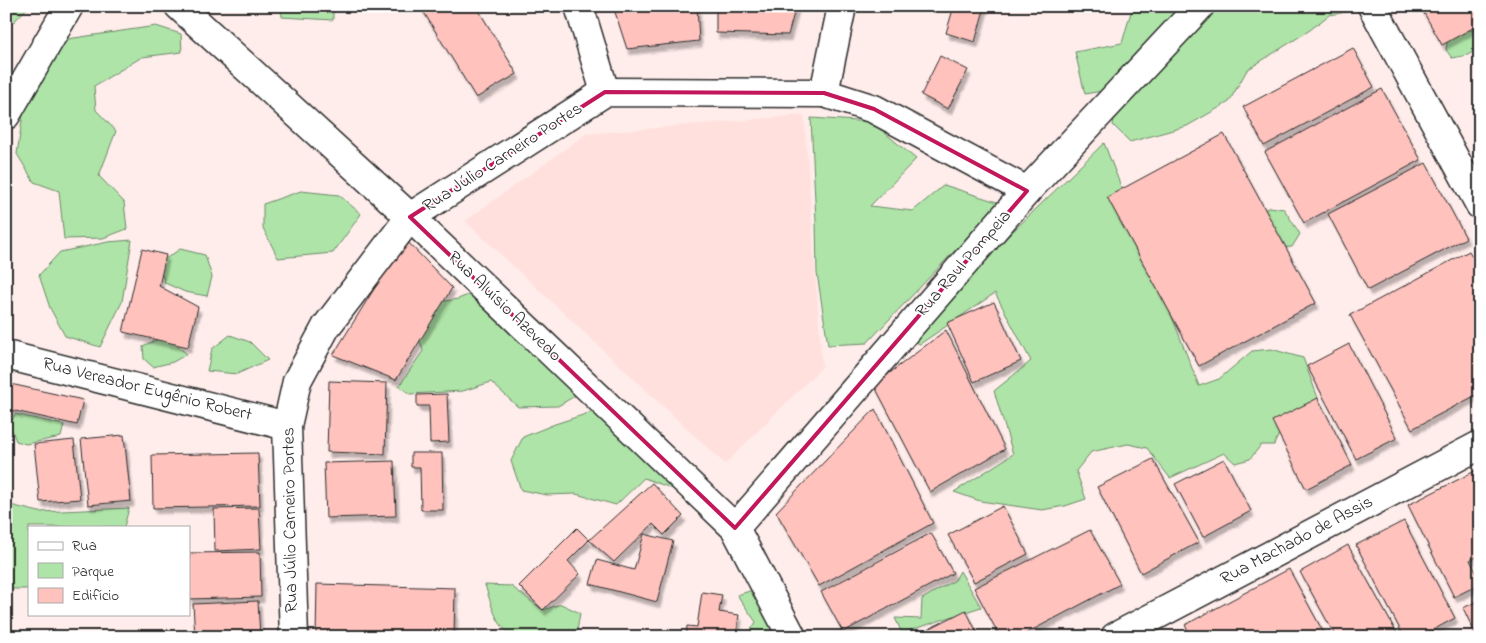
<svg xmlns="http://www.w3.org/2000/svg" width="1486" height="643" font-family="'Indie Flower',sans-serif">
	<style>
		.built { fill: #ffe0dd }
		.green { fill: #aee4a7; stroke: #6c8869 }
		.building { fill: #ffc2bd; stroke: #2b2b2b; filter: url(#shadow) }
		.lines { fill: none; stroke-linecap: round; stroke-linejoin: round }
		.minor-casing { stroke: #2b2b2b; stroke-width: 31 }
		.minor { stroke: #fff; stroke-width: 28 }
		.marked { fill: none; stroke: #c2185b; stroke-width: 4; stroke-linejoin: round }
		.labels { text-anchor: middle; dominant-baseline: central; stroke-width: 4; stroke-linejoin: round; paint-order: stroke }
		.street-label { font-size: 18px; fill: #2b2b2b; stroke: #fff }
	</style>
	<defs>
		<filter id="shadow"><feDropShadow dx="3" dy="5.5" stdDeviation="1" flood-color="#0004"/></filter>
	</defs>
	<rect width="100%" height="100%" fill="#ffedeb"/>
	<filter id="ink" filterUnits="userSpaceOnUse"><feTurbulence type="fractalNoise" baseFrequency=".02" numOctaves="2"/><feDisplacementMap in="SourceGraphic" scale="10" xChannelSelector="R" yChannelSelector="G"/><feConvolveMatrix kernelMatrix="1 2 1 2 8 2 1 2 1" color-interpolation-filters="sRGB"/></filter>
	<g filter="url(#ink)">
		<path class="built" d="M804 115 822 367 725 464 465 221 586 134Z"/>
		<g class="green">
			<path d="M6 6H29L6 30Z"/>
			<path d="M281 6H333V20L282 17Z"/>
			<path d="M1137 6H1351L1353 11 1329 15 1310 30 1247 70 1229 102 1187 126 1130 142 1113 125 1121 73 1108 90 1085 94 1075 52 1122 43 1131 12Z"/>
			<path d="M156 26 181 34 182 52 142 57 94 86 96 110 116 131 99 176 124 202 127 229 103 238 64 239 59 191 34 182 17 154 29 75 40 43Z"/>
			<path d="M1459 29 1477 31 1480 38V47L1468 55 1452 58 1446 50 1448 36Z"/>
			<path d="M811 118 872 122 916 159 870 206 913 211 944 185 1000 203 867 343 828 345 817 273 816 221Z"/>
			<path d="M1104 143 1199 386 1219 379 1252 351 1271 349 1303 358 1318 398 1282 427 1274 445H1261L1250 459 1235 463 1224 453 1170 478 1147 448 1128 444 1091 452 1076 471 1086 499 1065 506 1042 510 980 501 954 492 1013 454 994 391 1031 361 995 293 920 344 904 337Z"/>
			<path d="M301 191 339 195 361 214 333 253 278 258 263 228V204Z"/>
			<path d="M1270 207 1284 209 1300 234 1292 247 1265 249 1250 217Z"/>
			<path d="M132 240 122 302 100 347 65 336 50 308 39 275 60 252 108 242Z"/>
			<path d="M180 249 205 255 212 277 207 296 185 292 165 283 158 264Z"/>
			<path d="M468 295 491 304 583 391 558 406 518 407 491 382 463 391 410 394 399 386 423 351 416 329 431 303 458 299Z"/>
			<path d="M230 335 250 342 268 360 237 374 207 371 212 349Z"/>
			<path d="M165 336 187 354 173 362 153 367 144 359 143 346Z"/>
			<path d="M601 409 676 490 644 478 616 505 576 494 547 495 521 490 511 461 523 437 555 424Z"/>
			<path d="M15 414 64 425 61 437 26 444 16 441 10 425Z"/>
			<path d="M6 504 39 512 129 508 124 527H29V589H13L6 591Z"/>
			<path d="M960 571 981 607 902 633 895 618 921 619 922 599 955 580Z"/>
			<path d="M485 585 511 586 543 610 561 604 580 613 576 637H515C496 628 491 603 485 585Z"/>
			<path d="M756 589 785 637H746L756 622 737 595Z"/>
		</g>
		<g class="building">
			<path d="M420 6H476L517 74 476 98Z"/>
			<path d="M613 6H697L699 41 627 49Z"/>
			<path d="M716 6H796L788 35 716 33Z"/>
			<path d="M954 6H985L975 42 946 33Z"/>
			<path d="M1420 6H1480V24L1442 45Z"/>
			<path d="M1353 48 1374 87 1264 146 1243 107Z"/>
			<path d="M940 56 968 70 948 109 921 95Z"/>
			<path d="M1382 89 1421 160 1304 223 1265 152Z"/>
			<path d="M1224 134 1316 303 1199 366 1107 197Z"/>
			<path d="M1426 163 1466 238 1368 290 1328 214Z"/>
			<path d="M405 239 452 288 396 380 333 355Z"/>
			<path d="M142 249 166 255 159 286 198 307 188 347 123 332Z"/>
			<path d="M1469 251 1480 270V393L1412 429 1350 315Z"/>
			<path d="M994 302 1021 361 974 382 947 323Z"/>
			<path d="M946 330 1005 449 930 492 874 385Z"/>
			<path d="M1349 344 1397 438 1356 459 1307 366Z"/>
			<path d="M329 381 387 383 385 454 327 452Z"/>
			<path d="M6 383 83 400 77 425 6 409Z"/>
			<path d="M447 394 449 442 430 443 429 406H417V395Z"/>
			<path d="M1318 398 1352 465 1306 489 1272 421Z"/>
			<path d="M875 409 933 523 819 586 776 512Z"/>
			<path d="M124 435 131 501 88 505 81 439Z"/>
			<path d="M74 440 80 499 40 502 34 444Z"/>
			<path d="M258 453 260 506 153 508 152 455Z"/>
			<path d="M411 453H442L443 510H421L420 467H411Z"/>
			<path d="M1153 459 1199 542 1141 573 1097 487Z"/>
			<path d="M1224 459 1251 511 1203 537 1175 484Z"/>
			<path d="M394 461 396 516 326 518 324 463Z"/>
			<path d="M1477 470 1480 477V555L1470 560 1480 580V584L1454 597 1408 505Z"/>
			<path d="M652 483 683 516 664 535 653 524 614 562 589 540Z"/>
			<path d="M1003 506 1028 554 974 582 948 535Z"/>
			<path d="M259 508 261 549 215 551 214 509Z"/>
			<path d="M1404 521 1455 618 1420 637H1404L1356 545Z"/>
			<path d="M577 528 589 540 568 561 580 574 543 610 519 586Z"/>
			<path d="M1090 530 1120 584 1019 637H1000L974 588Z"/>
			<path d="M931 533 953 573 843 632 821 592Z"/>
			<path d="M644 534 673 541 657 602 590 584 597 560 634 570Z"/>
			<path d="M1348 545 1399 637H1336L1300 572Z"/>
			<path d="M260 552 261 597 189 599V553Z"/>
			<path d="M1289 569 1326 637H1191L1185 625Z"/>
			<path d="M317 584 455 588 454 637H316Z"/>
			<path d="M702 592 722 595 719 612 739 615 736 637H686L687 626 697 627Z"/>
			<path d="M1480 600V637H1477L1463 608Z"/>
			<path d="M258 601 260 637H195L193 604Z"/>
			<path d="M966 610 979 637H913Z"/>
		</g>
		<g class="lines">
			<g class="minor-casing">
				<g id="minor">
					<path d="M179 6 410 217 735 528 792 637"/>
					<path d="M579 6 605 92"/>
					<path d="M1372 6 1480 205"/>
					<path d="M824 93 842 6"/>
					<path d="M6 115 69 6"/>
					<path d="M6 355 287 426"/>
					<path d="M735 528 1027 191 1200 6"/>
					<path d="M294 637 287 426 297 381 326 327 410 217 605 92 824 93 874 109 1027 191"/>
					<path d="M1115 637 1480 445"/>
				</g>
			</g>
			<use href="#minor" class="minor"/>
		</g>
	</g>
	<path class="marked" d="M605 92 824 93 874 109 1027 191 735 528 410 217Z"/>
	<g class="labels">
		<g class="street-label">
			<text transform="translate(503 158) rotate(-33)">Rua Júlio Carneiro Portes</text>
			<text transform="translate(964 264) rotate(-49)">Rua Raul Pompeia</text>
			<text transform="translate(504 307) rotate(44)">Rua Aluísio Azevedo</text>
			<text transform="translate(147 390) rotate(14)">Rua Vereador Eugênio Robert</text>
			<text transform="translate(291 520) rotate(-91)">Rua Júlio Carneiro Portes</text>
			<text transform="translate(1297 541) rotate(-28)">Rua Machado de Assis</text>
		</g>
	</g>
	<rect width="1486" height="643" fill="none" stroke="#fff" stroke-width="25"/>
	<rect x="12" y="12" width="1461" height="618" fill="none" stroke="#2b2b2b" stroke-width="2" filter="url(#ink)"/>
	<rect x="28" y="526" width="162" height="90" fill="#ffffff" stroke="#aaaaaa"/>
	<rect x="38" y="542" width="25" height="8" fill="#ffffff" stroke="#aaaaaa"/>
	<text x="72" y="550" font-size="15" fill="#2b2b2b">Rua</text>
	<rect x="38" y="563" width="25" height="15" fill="#aee4a7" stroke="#aaaaaa"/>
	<text x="72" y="576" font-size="15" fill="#2b2b2b">Parque</text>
	<rect x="38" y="588" width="25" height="15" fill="#ffc2bd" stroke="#aaaaaa"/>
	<text x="72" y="600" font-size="15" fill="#2b2b2b">Edifício</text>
</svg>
